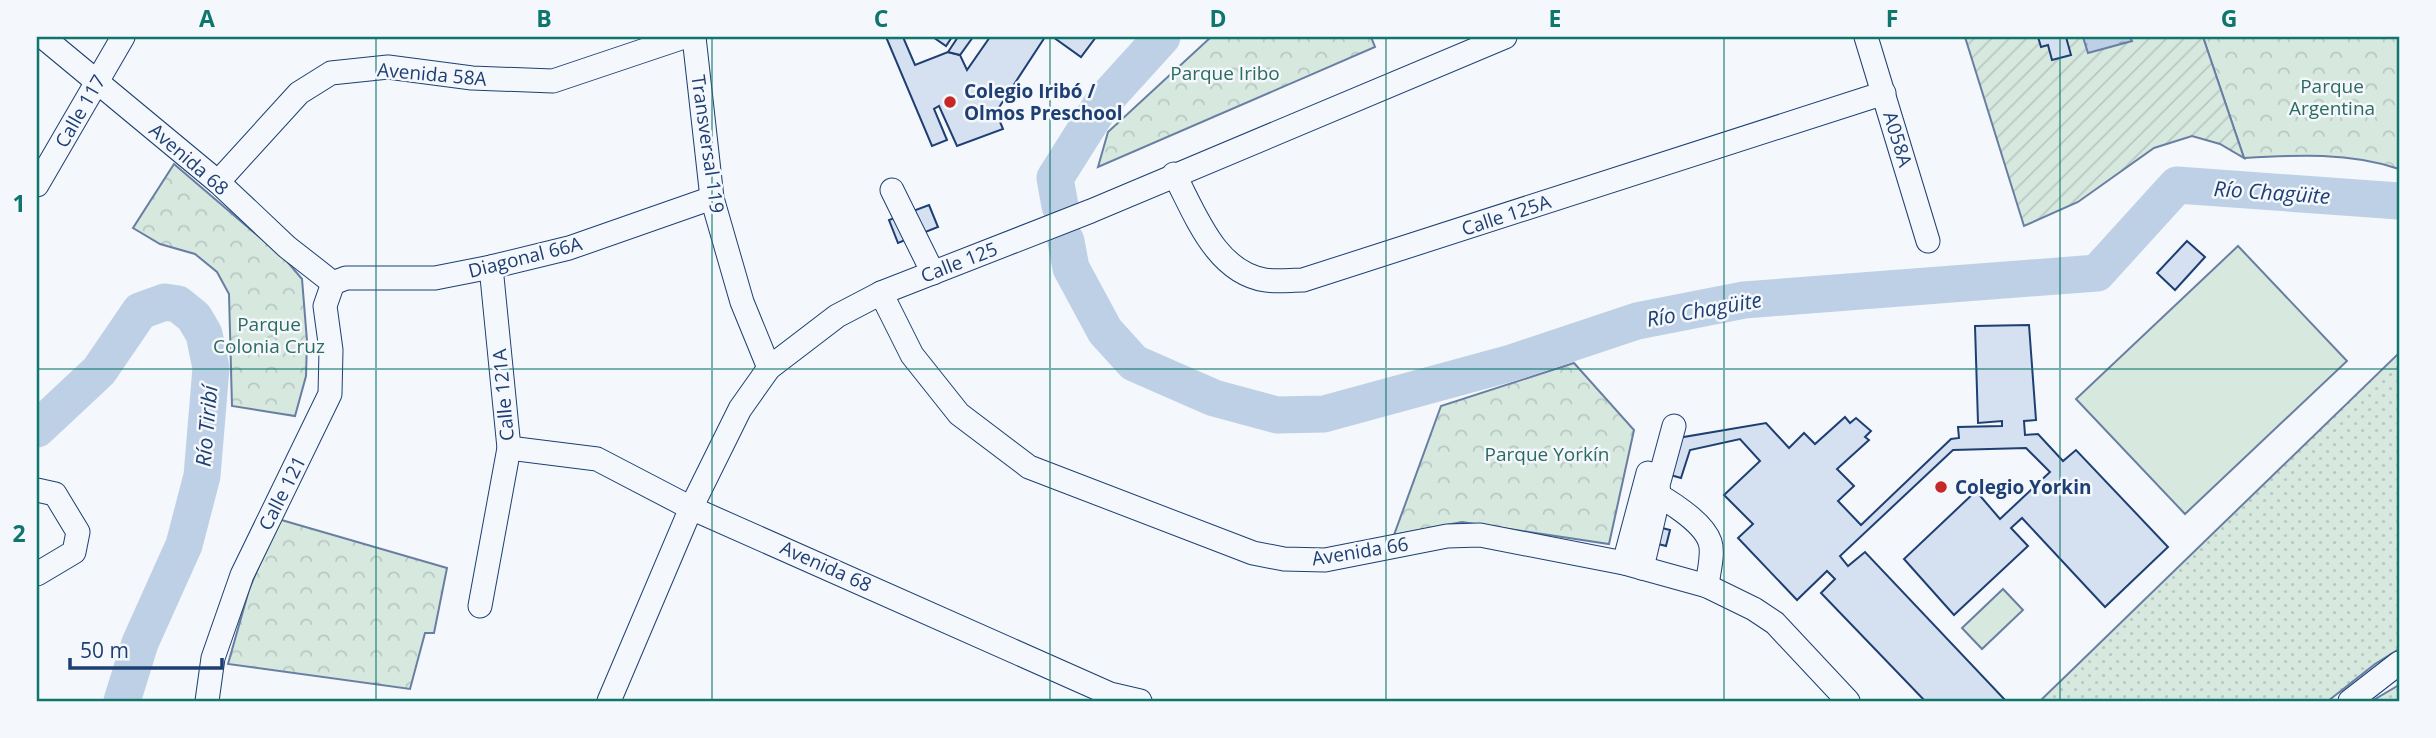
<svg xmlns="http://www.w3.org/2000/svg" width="2436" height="738" font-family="'Open Sans',sans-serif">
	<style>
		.grass { fill: url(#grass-dots); stroke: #687fa3; stroke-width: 2 }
		.park { fill: url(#park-crowns); stroke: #687fa3; stroke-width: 2 }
		.garden { fill: url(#garden-furrows); stroke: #687fa3; stroke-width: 2 }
		.pitch { fill: #d7e8df; stroke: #687fa3; stroke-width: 2 }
		.water { fill: url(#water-ripples); stroke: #687fa3; stroke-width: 2 }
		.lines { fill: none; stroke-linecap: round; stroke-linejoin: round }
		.river { stroke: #bed0e5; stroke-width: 37 }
		.building { fill: #d5e0f0; stroke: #1d3f73; stroke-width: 2 }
		.minor-casing { stroke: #1d3f73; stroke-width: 25 }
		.minor { stroke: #f4f7fb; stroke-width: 23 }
		.grid { fill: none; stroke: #0f766e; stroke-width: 2; stroke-opacity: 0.55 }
		.poi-dot { fill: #c62828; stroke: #f4f7fb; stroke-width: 2.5 }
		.labels { text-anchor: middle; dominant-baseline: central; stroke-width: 5; stroke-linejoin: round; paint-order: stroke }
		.park-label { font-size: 19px; fill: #2c6c60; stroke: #f4f7fb }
		.street-label { font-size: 19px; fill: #1d3f73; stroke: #f4f7fb }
		.poi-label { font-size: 19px; font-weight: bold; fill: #1d3f73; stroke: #f4f7fb; text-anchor: start }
		.water-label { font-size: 21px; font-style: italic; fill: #1d3f73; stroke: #f4f7fb }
		.neatline { fill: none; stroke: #0f766e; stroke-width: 2.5 }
		.grid-label { font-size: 23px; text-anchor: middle; font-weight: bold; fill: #0f766e }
	</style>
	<defs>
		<pattern id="grass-dots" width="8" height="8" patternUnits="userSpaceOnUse" patternTransform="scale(1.75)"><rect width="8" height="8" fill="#d7e8df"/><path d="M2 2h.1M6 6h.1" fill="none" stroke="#b8c8c3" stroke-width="1.8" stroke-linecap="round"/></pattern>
		<pattern id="park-crowns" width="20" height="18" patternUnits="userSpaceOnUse" patternTransform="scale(1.75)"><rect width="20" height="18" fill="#d7e8df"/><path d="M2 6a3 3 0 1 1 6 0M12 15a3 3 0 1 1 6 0" fill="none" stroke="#b8c8c3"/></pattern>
		<pattern id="garden-furrows" width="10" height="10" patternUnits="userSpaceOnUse" patternTransform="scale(1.75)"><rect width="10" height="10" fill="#d7e8df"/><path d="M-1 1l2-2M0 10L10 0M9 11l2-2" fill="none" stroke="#b8c8c3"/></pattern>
		<pattern id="water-ripples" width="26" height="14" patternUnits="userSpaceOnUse" patternTransform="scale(1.75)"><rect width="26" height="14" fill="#bed0e5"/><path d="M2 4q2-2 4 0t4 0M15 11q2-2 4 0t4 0" fill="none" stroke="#9aaabe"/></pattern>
	</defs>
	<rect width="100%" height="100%" fill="#f4f7fb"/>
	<g class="grass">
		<path d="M2399 353V649L2375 664 2328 701H2040Z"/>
		<path d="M2399 685V701H2372Z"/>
	</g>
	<g class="park">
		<path d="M1211 37H1371L1375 47 1098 167 1108 132Z"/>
		<path d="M2203 37H2399V169C2349 152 2297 155 2244 158Z"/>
		<path d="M174 164 285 259 302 279 307 341 306 376 295 416 232 406 229 294 217 272 195 254 160 244 133 228Z"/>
		<path d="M1574 363 1634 430 1609 544 1462 522 1394 535 1441 406Z"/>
		<path d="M278 519 447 568 434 633H425L410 689 228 664 249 590Z"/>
	</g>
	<path class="garden" d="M1965 37H2203L2244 158 2220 144 2192 136 2154 148 2078 202 2024 226Z"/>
	<g class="pitch">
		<path d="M2238 246 2347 361 2185 514 2076 399Z"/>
		<path d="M2003 589 2023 610 1982 649 1962 628Z"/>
	</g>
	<path class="water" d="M2083 37H2130L2132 41 2088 53Z"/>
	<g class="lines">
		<g class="river">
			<path d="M1060 206 1055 178 1103 102 1162 37"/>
			<path d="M1066 241 1071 268 1105 331 1134 363 1214 398 1277 415 1324 414 1511 363 1637 321 1744 300 2097 273 2177 185 2399 201"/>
			<path d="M37 429 99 371 140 311 165 302 178 304 194 317 204 334 211 368 202 476 184 545 140 643 122 701"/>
		</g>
	</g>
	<g class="building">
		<path d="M886 37H903L915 65 948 52 960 55 967 70 990 37H1045L996 112 1003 129 957 146 939 106 934 109 947 140 932 146Z"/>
		<path d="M933 37H952L946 46Z"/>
		<path d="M958 37H973L960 55 948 52Z"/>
		<path d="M1053 37H1096L1081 57Z"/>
		<path d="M2038 37H2066L2071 55 2052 60 2048 45 2041 47Z"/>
		<path d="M929 205 938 227 898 243 889 220Z"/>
		<path d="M2187 241 2205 257 2175 290 2157 273Z"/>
		<path d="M2029 325 2036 420 2024 421 2025 435 2038 434 2063 461 2076 450 2168 547 2105 607 2022 518 2011 528 2028 546 1954 615 1904 559 1976 491 2000 519 2050 472 2026 448 1953 450 1840 556 1848 566 1865 552 2006 701H1925L1821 593 1835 579 1827 571 1797 600 1738 538 1753 524 1724 495 1760 461 1740 439 1690 450 1681 478 1667 474 1678 438 1766 423 1789 448 1804 433 1815 444 1845 417 1850 423 1856 418 1871 431 1865 437 1869 440 1837 469 1854 486 1838 501 1861 525 1951 439 1959 438 1958 427 2002 426V421L1978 423 1975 326Z"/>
		<path d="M1646 524 1670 530 1666 546 1627 536Z"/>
	</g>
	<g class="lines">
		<g class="minor-casing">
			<g id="minor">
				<path d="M43 37 218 182 287 247 333 283"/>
				<path d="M694 37 712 198 742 302 769 368"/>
				<path d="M1866 37 1928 241"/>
				<path d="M1174 174C1195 213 1215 272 1265 280 1277 282 1291 280 1303 280L1884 93"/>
				<path d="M218 182 299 93 331 73 388 67 472 78 553 81 684 37"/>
				<path d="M37 185 123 37"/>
				<path d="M892 190 933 273"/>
				<path d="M333 283 346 278H435L491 267 569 248 712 198"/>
				<path d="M881 293 912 355 959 414 1029 467 1253 553 1284 559 1325 560 1447 536 1480 535 1624 563 1707 586 1754 609 1775 623 1848 701"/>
				<path d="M509 448 597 459 691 508 1110 694 1140 701"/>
				<path d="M1647 489C1666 499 1703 521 1710 542 1714 554 1708 574 1707 586"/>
				<path d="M37 490 55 494 78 532 74 552 37 574"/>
				<path d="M1624 563 1648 473"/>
				<path d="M1642 568 1659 495 1658 485 1674 426"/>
				<path d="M480 606 509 448 491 267"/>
				<path d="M207 701 213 658 242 575 330 394 331 350 325 306 333 283"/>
				<path d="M609 701 691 508 740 409 769 368 837 316 881 293 1091 211 1505 37"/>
				<path d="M2350 701 2399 663"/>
			</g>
		</g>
		<use href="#minor" class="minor"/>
	</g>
	<path class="grid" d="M376 37V701M712 37V701M1050 37V701M1386 37V701M1724 37V701M2060 37V701M37 369H2399"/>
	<g class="poi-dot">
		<circle cx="950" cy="102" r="7"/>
		<circle cx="1941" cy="487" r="7"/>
	</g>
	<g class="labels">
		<g class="park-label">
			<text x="1225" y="73">Parque Iribo</text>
			<text x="2332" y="86">Parque<tspan x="2332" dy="22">Argentina</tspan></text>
			<text x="269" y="324">Parque<tspan x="269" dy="22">Colonia Cruz</tspan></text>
			<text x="1547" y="454">Parque Yorkín</text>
		</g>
		<g class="street-label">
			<text transform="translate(432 74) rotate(5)">Avenida 58A</text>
			<text transform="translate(80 111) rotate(-60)">Calle 117</text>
			<text transform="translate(1898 139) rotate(73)">A058A</text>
			<text transform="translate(708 144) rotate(82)">Transversal 119</text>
			<text transform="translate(189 159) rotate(41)">Avenida 68</text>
			<text transform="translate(1506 215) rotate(-18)">Calle 125A</text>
			<text transform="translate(525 257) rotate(-14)">Diagonal 66A</text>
			<text transform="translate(959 262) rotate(-21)">Calle 125</text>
			<text transform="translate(503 395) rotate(-95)">Calle 121A</text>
			<text transform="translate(282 493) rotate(-63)">Calle 121</text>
			<text transform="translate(1360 551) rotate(-9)">Avenida 66</text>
			<text transform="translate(826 566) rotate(24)">Avenida 68</text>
		</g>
		<g class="poi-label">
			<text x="964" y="91">Colegio Iribó /<tspan x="964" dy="22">Olmos Preschool</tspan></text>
			<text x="1955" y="487">Colegio Yorkin</text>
		</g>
		<g class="water-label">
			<text transform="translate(2272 192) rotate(4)">Río Chagüite</text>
			<text transform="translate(1704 309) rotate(-10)">Río Chagüite</text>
			<text transform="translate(206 426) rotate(-85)">Río Tiribí</text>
		</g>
	</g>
	<rect width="2436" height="738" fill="none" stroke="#f4f7fb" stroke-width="77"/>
	<path d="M70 658v10h152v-10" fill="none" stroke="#1d3f73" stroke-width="3.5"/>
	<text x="80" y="658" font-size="21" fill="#1d3f73" stroke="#f4f7fb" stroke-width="5" paint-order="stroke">50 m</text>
	<rect x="38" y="38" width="2360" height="662" class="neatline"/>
	<g class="grid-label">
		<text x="207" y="27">A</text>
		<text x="544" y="27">B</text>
		<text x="881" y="27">C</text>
		<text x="1218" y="27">D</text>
		<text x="1555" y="27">E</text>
		<text x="1892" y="27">F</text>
		<text x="2229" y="27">G</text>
		<text x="19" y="212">1</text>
		<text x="19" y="542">2</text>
	</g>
</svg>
